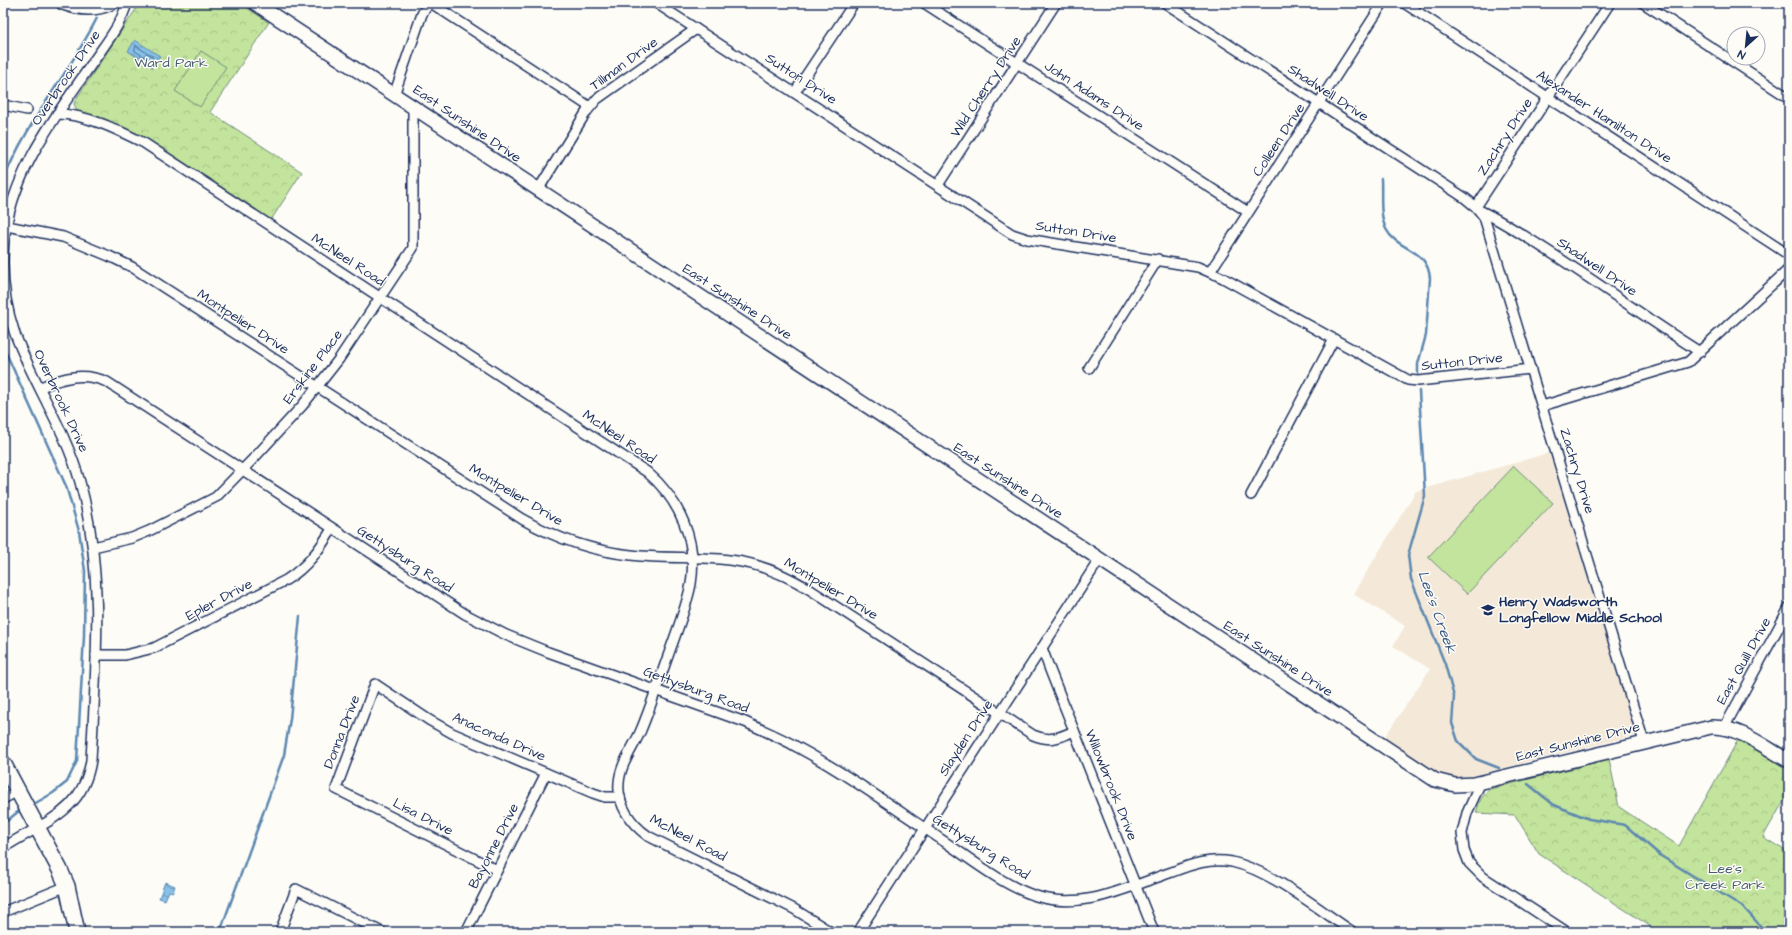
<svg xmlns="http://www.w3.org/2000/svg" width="1792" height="935" font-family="'Architects Daughter',sans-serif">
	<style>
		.built { fill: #f4e9d8 }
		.forest { fill: url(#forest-crowns); stroke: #6f8a7d }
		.pitch { fill: #c3e49c; stroke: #6f8a7d }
		.water { fill: url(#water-waves); stroke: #5c87b0 }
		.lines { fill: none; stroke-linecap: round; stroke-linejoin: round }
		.shore { stroke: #476995; stroke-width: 1 }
		.stream { stroke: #5c87b0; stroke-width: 2.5 }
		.street-casing { stroke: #1b2f5e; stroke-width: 12 }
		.secondary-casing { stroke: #1b2f5e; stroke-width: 16 }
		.primary-casing { stroke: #1b2f5e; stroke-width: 18 }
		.street { stroke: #fdfcf7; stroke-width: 9 }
		.secondary { stroke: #fdfcf7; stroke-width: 13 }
		.primary { stroke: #fdfcf7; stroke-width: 15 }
		.labels { text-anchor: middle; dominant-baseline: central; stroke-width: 3; stroke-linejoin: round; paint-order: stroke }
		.park-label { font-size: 14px; fill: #455c6e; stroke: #fdfcf7 }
		.street-label { font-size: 14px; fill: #1b2f5e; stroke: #fdfcf7 }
		.poi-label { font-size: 14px; font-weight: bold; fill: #1b2f5e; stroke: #fdfcf7; text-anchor: start }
		.water-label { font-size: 15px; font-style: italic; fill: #3c5b87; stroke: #fdfcf7 }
	</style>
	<defs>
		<pattern id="forest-crowns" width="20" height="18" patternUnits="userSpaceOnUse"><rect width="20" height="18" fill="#c3e49c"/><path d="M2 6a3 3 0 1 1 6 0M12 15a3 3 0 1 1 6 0" fill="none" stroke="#a7c489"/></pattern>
		<pattern id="water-waves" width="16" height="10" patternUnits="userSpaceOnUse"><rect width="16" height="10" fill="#88c1e7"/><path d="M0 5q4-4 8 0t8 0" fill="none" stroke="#6e9dbe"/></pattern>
	</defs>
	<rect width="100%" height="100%" fill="#fdfcf7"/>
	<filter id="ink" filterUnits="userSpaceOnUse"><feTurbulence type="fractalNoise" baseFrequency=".025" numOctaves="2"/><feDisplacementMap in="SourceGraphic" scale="8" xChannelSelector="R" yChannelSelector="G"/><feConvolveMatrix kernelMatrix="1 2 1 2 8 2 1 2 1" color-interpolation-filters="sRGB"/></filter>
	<g filter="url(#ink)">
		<path class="built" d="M1549 453 1636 735 1471 776 1454 777 1435 772 1384 738 1430 669 1393 646 1405 626 1353 594 1416 491Z"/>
		<g class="forest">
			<path d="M140 3H239L269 22 210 112 302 172 271 220 158 146 132 133 77 111 74 104 76 99Z"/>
			<path d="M1738 740 1789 769V792L1763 837 1789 853V932H1659L1539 854 1515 815 1476 813C1479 802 1481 796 1490 789L1609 759 1619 807 1679 846Z"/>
		</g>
		<g class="pitch">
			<path d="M201 51 226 67 200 107 175 91Z"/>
			<path d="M1514 466 1553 503 1467 594 1428 557Z"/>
		</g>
		<g class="water">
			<path d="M135 40 160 56 152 67 128 51Z"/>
			<path d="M165 882 175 886 173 892 169 891 165 900 159 898Z"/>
		</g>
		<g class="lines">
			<path class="shore" d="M136 46 152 56V60H149L135 51Z"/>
			<g class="stream">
				<path d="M1381 179C1382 195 1379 214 1386 229 1397 251 1427 247 1430 278L1426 335 1418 364V374"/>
				<path d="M3 181C26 122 69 74 97 18"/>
				<path d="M3 346 66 486 79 531 85 571 84 636 77 761 67 782 53 793 34 804"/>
				<path d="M1419 391 1425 496 1408 555 1411 579 1445 664 1454 697 1452 723 1458 741 1476 759 1499 768"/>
				<path d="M1528 784 1554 805 1589 819 1625 825 1661 856 1743 907 1766 932"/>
				<path d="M3 824 19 811"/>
				<path d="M220 932 284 755 290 719 300 616"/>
			</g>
			<g class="street-casing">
				<g id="street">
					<path d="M431 3 590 107"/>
					<path d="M656 3 1012 234 1027 239 1198 267 1223 278 1408 380 1418 381 1531 369"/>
					<path d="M924 3 1248 212"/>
					<path d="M1165 3 1465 198 1476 207 1484 217 1644 742"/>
					<path d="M1404 3 1789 255"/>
					<path d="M1643 3 1789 98"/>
					<path d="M795 92 854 3"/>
					<path d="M394 95 422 14 429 3"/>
					<path d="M3 105 27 110"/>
					<path d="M57 114C86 114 118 130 144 143L647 472C679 499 698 541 691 584 686 609 676 633 668 656 659 681 651 706 641 730 634 747 620 764 619 783 617 805 631 824 648 836L794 909 831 932"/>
					<path d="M938 185 1056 3"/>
					<path d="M538 190 587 111 597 99 696 29"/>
					<path d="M1476 207 1610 3"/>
					<path d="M1479 210C1502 221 1523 235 1545 249 1597 282 1647 319 1700 352"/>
					<path d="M7 226 63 237 109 256 132 267 522 519C557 539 592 551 631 555 664 559 697 556 729 560 758 563 784 574 809 589L1033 735C1049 742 1059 738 1074 731"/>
					<path d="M1210 272 1383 3"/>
					<path d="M1089 368 1158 259"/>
					<path d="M41 387C64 377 83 372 107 382L465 614 506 635 548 652 745 722C762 730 780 737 797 747 847 774 894 808 942 840 971 859 1002 885 1036 896 1083 911 1128 887 1172 872 1192 864 1210 858 1232 862 1272 871 1318 909 1353 932"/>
					<path d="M1542 406 1688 362 1789 269"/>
					<path d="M1251 495 1334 339"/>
					<path d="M93 547 132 538 149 531 216 497 255 457 302 406 339 359 413 248V107"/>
					<path d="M1042 648 1050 670 1154 932"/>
					<path d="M96 655H125L154 648 286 580C307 567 319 550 332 529"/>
					<path d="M1724 728 1789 608"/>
					<path d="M1481 782 1467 813 1462 833 1464 850 1469 863 1483 877 1567 932"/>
					<path d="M3 799 18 791"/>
					<path d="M3 848C42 822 83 814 91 760 96 667 105 573 80 482 65 428 34 385 15 334 5 305 1 273 4 242 11 173 55 117 93 62 105 44 121 25 127 3"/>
					<path d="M497 870 336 789 375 684 429 720 452 733 593 793 605 797H620"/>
					<path d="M3 912 67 886"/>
					<path d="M280 932 296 889 382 932"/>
					<path d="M466 932 546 773"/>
					<path d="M858 932 1099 560"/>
				</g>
			</g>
			<g class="secondary-casing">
				<g id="secondary">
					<path d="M63 3C79 9 96 10 111 3"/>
					<path d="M255 3 1435 780 1455 785 1474 784 1711 727C1739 726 1766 748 1789 761"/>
				</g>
			</g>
			<g class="primary-casing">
				<path id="primary" d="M3 763 60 870 67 886 77 932"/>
			</g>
			<use href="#street" class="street"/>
			<use href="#secondary" class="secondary"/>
			<use href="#primary" class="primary"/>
		</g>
	</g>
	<defs>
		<g id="school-bare" transform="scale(1.08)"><path d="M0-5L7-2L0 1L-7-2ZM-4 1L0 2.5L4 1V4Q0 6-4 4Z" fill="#1b2f5e" stroke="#fdfcf7" stroke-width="2.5" paint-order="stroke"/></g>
	</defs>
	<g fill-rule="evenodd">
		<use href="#school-bare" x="1488" y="610"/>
	</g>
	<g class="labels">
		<g class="park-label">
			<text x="171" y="63">Ward Park</text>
			<text x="1725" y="869">Lee's<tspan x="1725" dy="16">Creek Park</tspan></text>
		</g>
		<g class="street-label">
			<text transform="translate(624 64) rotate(-36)">Tillman Drive</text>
			<text transform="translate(66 78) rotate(-56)">Overbrook Drive</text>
			<text transform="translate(801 79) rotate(33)">Sutton Drive</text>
			<text transform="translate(986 87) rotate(-57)">Wild Cherry Drive</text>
			<text transform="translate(1328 93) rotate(33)">Shadwell Drive</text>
			<text transform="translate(1094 96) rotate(33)">John Adams Drive</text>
			<text transform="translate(1604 117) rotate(33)">Alexander Hamilton Drive</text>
			<text transform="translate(467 124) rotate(34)">East Sunshine Drive</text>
			<text transform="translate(1505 137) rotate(-57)">Zachry Drive</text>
			<text transform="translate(1279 140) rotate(-57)">Colleen Drive</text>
			<text transform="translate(1076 232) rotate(9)">Sutton Drive</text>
			<text transform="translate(348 260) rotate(33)">McNeel Road</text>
			<text transform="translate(1597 267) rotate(34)">Shadwell Drive</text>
			<text transform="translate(737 302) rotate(33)">East Sunshine Drive</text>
			<text transform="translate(243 322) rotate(33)">Montpelier Drive</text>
			<text transform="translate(1462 362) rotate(-6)">Sutton Drive</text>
			<text transform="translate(313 367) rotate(-53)">Erskine Place</text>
			<text transform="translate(61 401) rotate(65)">Overbrook Drive</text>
			<text transform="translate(619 437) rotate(34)">McNeel Road</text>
			<text transform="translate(1577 471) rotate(73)">Zachry Drive</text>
			<text transform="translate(1008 481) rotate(33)">East Sunshine Drive</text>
			<text transform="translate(516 495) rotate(31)">Montpelier Drive</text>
			<text transform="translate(405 559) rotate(33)">Gettysburg Road</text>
			<text transform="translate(831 589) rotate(31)">Montpelier Drive</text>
			<text transform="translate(219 600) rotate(-28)">Epler Drive</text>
			<text transform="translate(1278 659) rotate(33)">East Sunshine Drive</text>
			<text transform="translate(1744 661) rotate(-61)">East Quill Drive</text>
			<text transform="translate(696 690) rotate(20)">Gettysburg Road</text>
			<text transform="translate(342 732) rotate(-69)">Donna Drive</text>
			<text transform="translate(499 737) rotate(24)">Anaconda Drive</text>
			<text transform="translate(966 738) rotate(-57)">Slayden Drive</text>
			<text transform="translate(1578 742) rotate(-14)">East Sunshine Drive</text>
			<text transform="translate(1111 785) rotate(68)">Willowbrook Drive</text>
			<text transform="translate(423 817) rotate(27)">Lisa Drive</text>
			<text transform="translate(688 838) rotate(28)">McNeel Road</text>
			<text transform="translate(494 846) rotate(-63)">Bayonne Drive</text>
			<text transform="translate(981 847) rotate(32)">Gettysburg Road</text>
		</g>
		<g class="poi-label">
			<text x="1499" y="602">Henry Wadsworth<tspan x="1499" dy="16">Longfellow Middle School</tspan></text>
		</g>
		<g class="water-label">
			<text transform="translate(1437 612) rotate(70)">Lee's Creek</text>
		</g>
	</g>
	<rect width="1792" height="935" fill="none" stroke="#fdfcf7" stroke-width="16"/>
	<rect x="8" y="8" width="1776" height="919" fill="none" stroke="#1b2f5e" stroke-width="1.5" filter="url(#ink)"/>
	<g transform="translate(1746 46) rotate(207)"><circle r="19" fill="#fdfcf7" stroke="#a3aaba"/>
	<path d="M0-3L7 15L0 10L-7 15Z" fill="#1b2f5e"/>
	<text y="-6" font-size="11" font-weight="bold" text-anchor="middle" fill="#1b2f5e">N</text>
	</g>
</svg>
